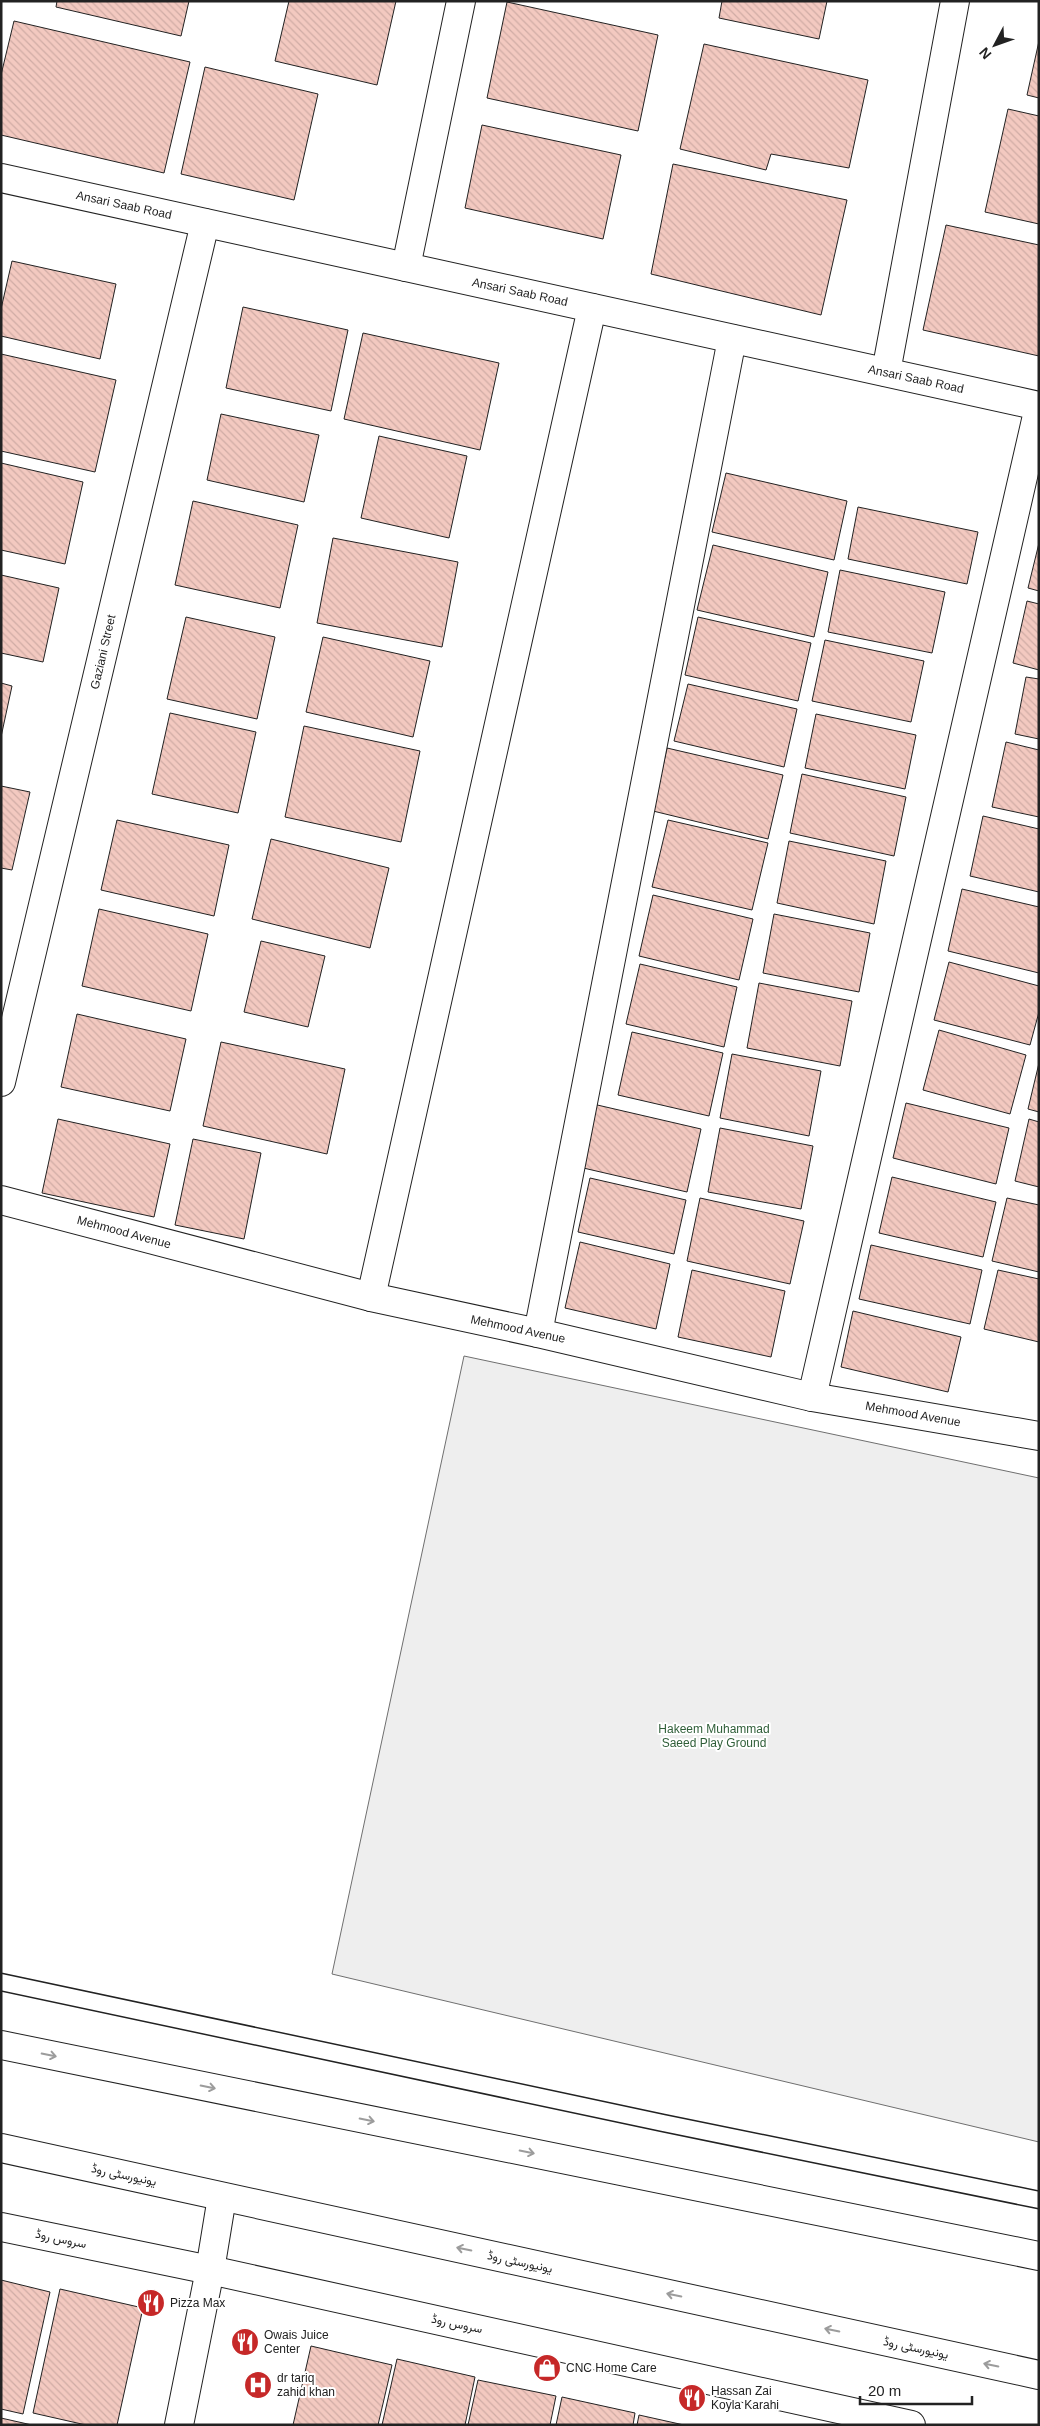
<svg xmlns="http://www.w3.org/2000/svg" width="1040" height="2426" font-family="Arial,Vazirmatn,sans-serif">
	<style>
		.green { fill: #eee; stroke: #6f6f6f }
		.building { fill: url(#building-back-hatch); stroke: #222 }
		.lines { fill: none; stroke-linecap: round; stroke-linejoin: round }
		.service-casing { stroke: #222; stroke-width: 19 }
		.minor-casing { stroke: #222; stroke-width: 30 }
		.primary-casing { stroke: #222; stroke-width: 30 }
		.service { stroke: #fff; stroke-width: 16 }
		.minor { stroke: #fff; stroke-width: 28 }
		.primary { stroke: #fff; stroke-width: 28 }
		.oneway { stroke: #9c9c9c }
		.labels { text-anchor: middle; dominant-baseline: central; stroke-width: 4; stroke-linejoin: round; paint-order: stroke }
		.street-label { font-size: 12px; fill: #222; stroke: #fff }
		.park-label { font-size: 12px; fill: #2f5e38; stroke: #fff }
		.poi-label { font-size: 12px; fill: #222; stroke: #fff; text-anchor: start }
	</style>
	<defs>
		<pattern id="building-back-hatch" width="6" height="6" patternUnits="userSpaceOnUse" patternTransform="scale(1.25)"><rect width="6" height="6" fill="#f3c9c0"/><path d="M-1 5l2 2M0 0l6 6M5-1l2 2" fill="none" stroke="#d0aca5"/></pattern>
	</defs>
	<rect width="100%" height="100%" fill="#fff"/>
	<path class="green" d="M464 1356 1039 1478V2142L332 1974Z"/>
	<g class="building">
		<path d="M57 1H189L181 36 56 7Z"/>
		<path d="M289 1H396L377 85 275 61Z"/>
		<path d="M722 1H827L819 39 719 18Z"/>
		<path d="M507 2 658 35 638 131 487 98Z"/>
		<path d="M14 21 190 62 164 173 1 135V75Z"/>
		<path d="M1039 41V98L1027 95Z"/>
		<path d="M704 44 868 80 849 168 771 154 766 170 680 149Z"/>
		<path d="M205 67 318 94 294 200 181 174Z"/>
		<path d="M1008 109 1039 116V224L985 212Z"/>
		<path d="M482 125 621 155 603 239 465 208Z"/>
		<path d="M673 164 847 200 821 315 651 274Z"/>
		<path d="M946 225 1039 245V356L923 330Z"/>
		<path d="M12 261 116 284 100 359 1 336V309Z"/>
		<path d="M243 307 348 330 331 411 226 388Z"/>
		<path d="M363 333 499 363 480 450 344 419Z"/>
		<path d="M1 354 116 380 95 472 1 451Z"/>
		<path d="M221 414 319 435 304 502 207 480Z"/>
		<path d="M379 436 467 456 449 538 361 518Z"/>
		<path d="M1 463 83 482 65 564 1 550Z"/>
		<path d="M726 473 847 501 834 560 712 532Z"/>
		<path d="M193 501 298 525 280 608 175 585Z"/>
		<path d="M858 507 978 532 967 584 848 559Z"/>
		<path d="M333 538 458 562 442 647 317 623Z"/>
		<path d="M1039 543V591L1028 588Z"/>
		<path d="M713 545 828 572 814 637 697 610Z"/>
		<path d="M840 570 945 592 932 653 828 632Z"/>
		<path d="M1 575 59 588 43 662 1 653Z"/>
		<path d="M1027 601 1039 604V670L1013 663Z"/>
		<path d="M186 617 275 637 257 719 167 699Z"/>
		<path d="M698 617 811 643 798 701 685 675Z"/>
		<path d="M323 637 430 661 413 737 306 712Z"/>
		<path d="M825 640 924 661 911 722 812 701Z"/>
		<path d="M1026 677 1039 679V739L1015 734Z"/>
		<path d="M1 683 12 686 1 737Z"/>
		<path d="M688 684 797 709 784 767 674 741Z"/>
		<path d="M170 713 256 732 238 813 152 794Z"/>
		<path d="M816 714 916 735 905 789 805 768Z"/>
		<path d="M304 726 420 751 401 842 285 817Z"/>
		<path d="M1006 742 1039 750V817L992 807Z"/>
		<path d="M667 748 783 775 768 839 653 811Z"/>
		<path d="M802 774 906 797 894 856 790 833Z"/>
		<path d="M1 786 30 792 12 870 1 868Z"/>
		<path d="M983 816 1039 829V892L970 876Z"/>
		<path d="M117 820 229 845 214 916 101 890Z"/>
		<path d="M668 820 768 843 752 910 652 887Z"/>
		<path d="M271 839 389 868 370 948 252 919Z"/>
		<path d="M789 841 886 861 874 924 777 903Z"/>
		<path d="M962 889 1039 907V973L948 951Z"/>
		<path d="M653 895 753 919 739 980 639 956Z"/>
		<path d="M99 909 208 934 191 1011 82 986Z"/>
		<path d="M774 914 870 933 859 992 763 973Z"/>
		<path d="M261 941 325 956 308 1027 244 1012Z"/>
		<path d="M949 962 1039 986V1012L1030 1045 934 1020Z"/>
		<path d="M640 964 737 987 724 1047 626 1024Z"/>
		<path d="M759 983 852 1001 840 1066 747 1048Z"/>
		<path d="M77 1014 186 1039 170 1111 61 1087Z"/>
		<path d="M939 1030 1026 1055 1010 1114 923 1090Z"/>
		<path d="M632 1032 723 1053 709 1116 618 1095Z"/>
		<path d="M221 1042 345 1069 327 1154 203 1126Z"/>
		<path d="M732 1054 821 1071 809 1136 720 1118Z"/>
		<path d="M1039 1063V1112L1028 1109Z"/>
		<path d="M906 1103 1009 1128 996 1184 893 1158Z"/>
		<path d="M593 1104 701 1129 687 1192 579 1167Z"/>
		<path d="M58 1119 170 1144 154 1217 42 1193Z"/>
		<path d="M1029 1119 1039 1122V1187L1015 1181Z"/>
		<path d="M720 1128 813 1146 801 1209 708 1192Z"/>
		<path d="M193 1139 261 1153 244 1239 175 1225Z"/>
		<path d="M892 1177 996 1202 983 1257 879 1233Z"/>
		<path d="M590 1178 686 1200 674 1254 578 1232Z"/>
		<path d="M700 1198 804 1221 790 1284 687 1261Z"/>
		<path d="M1007 1198 1039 1205V1272L992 1261Z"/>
		<path d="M580 1242 670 1264 656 1329 565 1308Z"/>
		<path d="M871 1245 982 1270 970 1324 859 1299Z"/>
		<path d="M692 1270 785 1291 771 1357 678 1337Z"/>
		<path d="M998 1270 1039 1279V1342L984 1329Z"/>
		<path d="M853 1311 961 1337 948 1392 841 1367Z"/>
		<path d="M1 2280 50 2292 23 2414 1 2409Z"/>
		<path d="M60 2289 143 2308 117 2425H86L33 2413Z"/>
		<path d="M311 2346 392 2365 378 2425H293Z"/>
		<path d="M397 2359 475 2377 465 2425H382Z"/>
		<path d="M478 2380 556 2396 550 2425H468Z"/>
		<path d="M562 2397 635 2413 633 2425H556Z"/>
		<path d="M639 2415 684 2425H637Z"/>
		<path d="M1 2418 32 2425H1Z"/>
	</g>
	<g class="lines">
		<g class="service-casing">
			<path id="service" d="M1 1982 663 2123 1039 2200"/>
		</g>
		<g class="minor-casing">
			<g id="minor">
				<path d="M1 178 1039 406"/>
				<path d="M406 267 461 1"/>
				<path d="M886 372 955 1"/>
				<path d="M1 1082 205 223"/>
				<path d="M1 1200 371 1297 538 1333 812 1397 1039 1436"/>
				<path d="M371 1297 592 308"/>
				<path d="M538 1333 732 339"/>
				<path d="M812 1397 1039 407"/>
				<path d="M1 2227 210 2270 911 2425"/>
				<path d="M179 2425 210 2270 222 2197"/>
			</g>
		</g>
		<g class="primary-casing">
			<g id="primary">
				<path d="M1 2045 1039 2256"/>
				<path d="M1 2148 1039 2375"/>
			</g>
		</g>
		<use href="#service" class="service"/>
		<use href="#minor" class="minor"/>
		<use href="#primary" class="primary"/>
	</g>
	<defs><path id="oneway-shaft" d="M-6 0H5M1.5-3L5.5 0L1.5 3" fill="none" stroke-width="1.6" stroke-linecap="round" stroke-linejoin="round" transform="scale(1.25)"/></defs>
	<g class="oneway">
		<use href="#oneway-shaft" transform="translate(49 2055) rotate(11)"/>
		<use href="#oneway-shaft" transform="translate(208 2087) rotate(11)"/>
		<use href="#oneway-shaft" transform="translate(367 2120) rotate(11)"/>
		<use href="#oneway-shaft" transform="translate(527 2152) rotate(11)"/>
		<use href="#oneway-shaft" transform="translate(464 2249) rotate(-168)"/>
		<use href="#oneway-shaft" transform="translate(674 2295) rotate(-168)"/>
		<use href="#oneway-shaft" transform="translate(832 2330) rotate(-168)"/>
		<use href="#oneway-shaft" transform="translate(991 2365) rotate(-168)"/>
	</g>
	<defs>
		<g id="restaurant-disc" transform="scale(1.4375)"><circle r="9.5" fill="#c62828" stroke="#fff"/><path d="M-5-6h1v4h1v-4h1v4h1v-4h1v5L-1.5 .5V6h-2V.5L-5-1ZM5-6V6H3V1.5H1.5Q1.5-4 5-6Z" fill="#fff"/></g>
		<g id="shop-disc" transform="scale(1.4375)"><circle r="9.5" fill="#c62828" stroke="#fff"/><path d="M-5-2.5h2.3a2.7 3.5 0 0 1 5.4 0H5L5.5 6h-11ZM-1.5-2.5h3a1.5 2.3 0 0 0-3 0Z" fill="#fff"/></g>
		<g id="hospital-disc" transform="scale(1.4375)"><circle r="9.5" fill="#c62828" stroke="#fff"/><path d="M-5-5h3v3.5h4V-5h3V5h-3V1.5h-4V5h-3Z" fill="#fff"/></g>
	</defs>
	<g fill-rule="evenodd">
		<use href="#restaurant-disc" x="151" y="2303"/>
		<use href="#restaurant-disc" x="245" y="2342"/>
		<use href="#shop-disc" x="547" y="2368"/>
		<use href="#hospital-disc" x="258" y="2385"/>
		<use href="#restaurant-disc" x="692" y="2398"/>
	</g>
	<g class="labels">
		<g class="street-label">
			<text transform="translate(124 205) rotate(12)">Ansari Saab Road</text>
			<text transform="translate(520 292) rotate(12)">Ansari Saab Road</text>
			<text transform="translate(916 379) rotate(12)">Ansari Saab Road</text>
			<text transform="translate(103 652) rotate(-77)">Gaziani Street</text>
			<text transform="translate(124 1232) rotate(15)">Mehmood Avenue</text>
			<text transform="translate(518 1329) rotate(12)">Mehmood Avenue</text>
			<text transform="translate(913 1414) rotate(10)">Mehmood Avenue</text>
			<text transform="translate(124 2175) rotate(12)">یونیورسٹی روڈ</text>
			<text transform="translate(61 2239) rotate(12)">سروس روڈ</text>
			<text transform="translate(520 2262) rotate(12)">یونیورسٹی روڈ</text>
			<text transform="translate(457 2324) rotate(12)">سروس روڈ</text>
			<text transform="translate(916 2348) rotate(12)">یونیورسٹی روڈ</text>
		</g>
		<g class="park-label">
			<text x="714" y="1729">Hakeem Muhammad<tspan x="714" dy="14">Saeed Play Ground</tspan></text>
		</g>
		<g class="poi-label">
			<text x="170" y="2303">Pizza Max</text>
			<text x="264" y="2335">Owais Juice<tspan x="264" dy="14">Center</tspan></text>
			<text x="566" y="2368">CNC Home Care</text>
			<text x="277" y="2378">dr tariq<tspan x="277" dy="14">zahid khan</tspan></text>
			<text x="711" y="2391">Hassan Zai<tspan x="711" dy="14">Koyla Karahi</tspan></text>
		</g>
	</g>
	<rect width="1040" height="2426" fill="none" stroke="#222222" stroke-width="5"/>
	<g transform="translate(995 45) rotate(229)" stroke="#ffffff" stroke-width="4" paint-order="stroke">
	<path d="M0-4L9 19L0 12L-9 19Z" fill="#222222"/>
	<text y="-8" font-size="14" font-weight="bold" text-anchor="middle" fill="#222222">N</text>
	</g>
	<path d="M860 2396v8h112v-8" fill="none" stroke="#222222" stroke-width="2.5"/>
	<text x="868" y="2396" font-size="15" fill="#222222" stroke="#ffffff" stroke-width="4" paint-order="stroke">20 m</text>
</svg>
